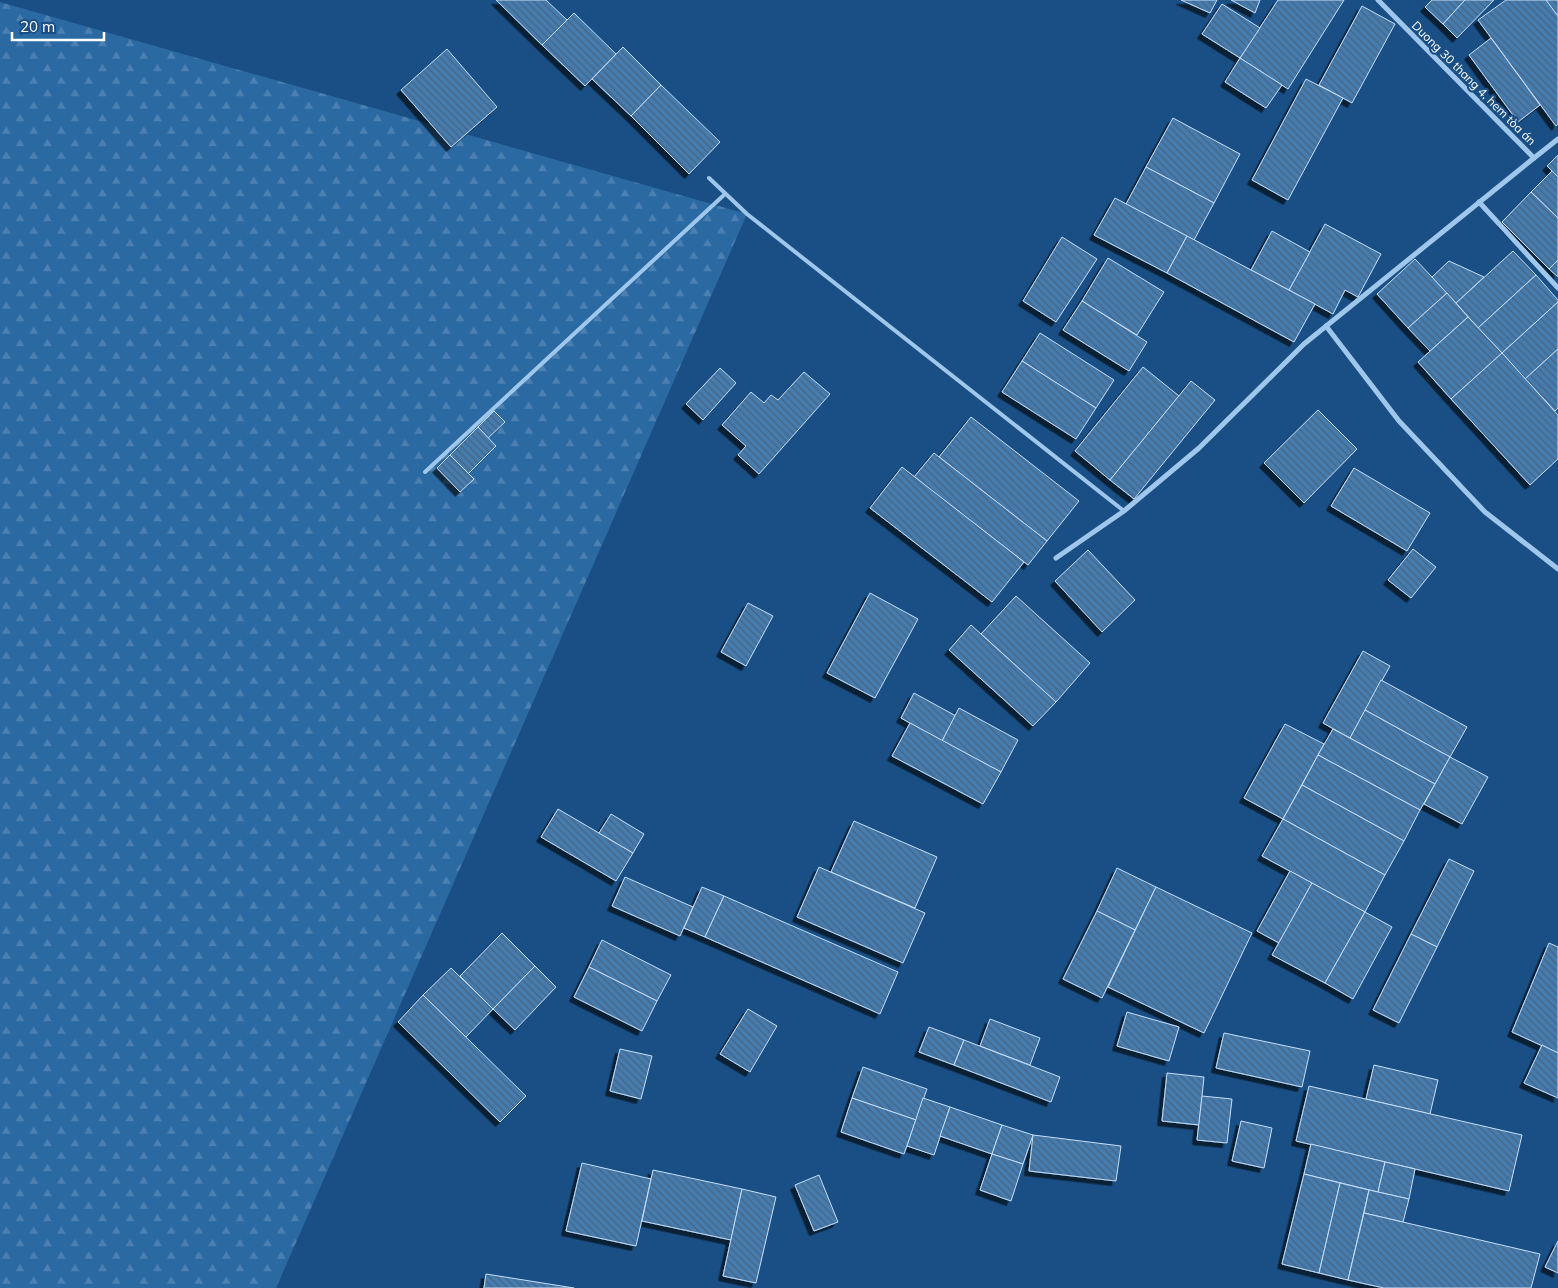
<svg xmlns="http://www.w3.org/2000/svg" width="1558" height="1288" font-family="Mulish,sans-serif">
	<style>
		.forest { fill: url(#forest-firs) }
		.building { fill: url(#building-back-hatch); stroke: #c4dff9; filter: url(#shadow) }
		.lines { fill: none; stroke-linecap: round; stroke-linejoin: round }
		.service { stroke: #9fc7ec; stroke-width: 4 }
		.minor { stroke: #9fc7ec; stroke-width: 5 }
		.labels { text-anchor: middle; dominant-baseline: central; stroke-width: 4.5; stroke-linejoin: round; paint-order: stroke }
		.street-label { font-size: 12px; fill: #fff; stroke: #194f85 }
	</style>
	<defs>
		<pattern id="forest-firs" width="22" height="20" patternUnits="userSpaceOnUse" patternTransform="scale(1.25)"><rect width="22" height="20" fill="#2b69a3"/><path d="M5 1l3.5 6h-7zM16 11l3.5 6h-7z" fill="#4b80b1"/></pattern>
		<pattern id="building-back-hatch" width="6" height="6" patternUnits="userSpaceOnUse" patternTransform="scale(1.25)"><rect width="6" height="6" fill="#457bb0"/><path d="M-1 5l2 2M0 0l6 6M5-1l2 2" fill="none" stroke="#48647e"/></pattern>
		<filter id="shadow"><feDropShadow dx="-4.5" dy="4.5" stdDeviation="0" flood-color="#0009"/></filter>
	</defs>
	<rect width="100%" height="100%" fill="#194f85"/>
	<path class="forest" d="M0 2 747 214 276 1288H0Z"/>
	<g class="building">
		<path d="M496 0H546L567 20 542 45Z"/>
		<path d="M1181 0H1217L1210 13Z"/>
		<path d="M1231 0H1260L1255 13Z"/>
		<path d="M1278 0H1344L1288 89 1240 58Z"/>
		<path d="M1432 0H1465L1443 24 1425 7Z"/>
		<path d="M1465 0H1494L1457 38 1443 24Z"/>
		<path d="M1506 0H1546L1558 16V124L1556 126 1478 20Z"/>
		<path d="M1546 0H1558V16Z"/>
		<path d="M1222 4 1260 28 1240 58 1202 34Z"/>
		<path d="M1362 6 1395 24 1352 103 1319 85Z"/>
		<path d="M574 13 616 54 585 86 542 45Z"/>
		<path d="M1491 38 1540 105 1518 122 1469 55Z"/>
		<path d="M623 47 661 85 631 116 592 79Z"/>
		<path d="M447 49 497 107 451 147 401 90Z"/>
		<path d="M1240 58 1282 85 1266 108 1225 82Z"/>
		<path d="M1306 79 1343 98 1288 200 1252 180Z"/>
		<path d="M661 85 720 142 689 174 631 116Z"/>
		<path d="M1173 118 1240 154 1214 203 1146 167Z"/>
		<path d="M1558 155V177L1547 166Z"/>
		<path d="M1146 167 1214 203 1194 240 1126 204Z"/>
		<path d="M1552 171 1558 177V218L1531 192Z"/>
		<path d="M1531 192 1558 218V260L1549 269 1502 222Z"/>
		<path d="M1115 198 1187 236 1167 273 1094 235Z"/>
		<path d="M1325 224 1381 254 1358 297 1345 290 1333 314 1289 290Z"/>
		<path d="M1272 231 1310 252 1289 290 1251 270Z"/>
		<path d="M1187 236 1315 304 1294 342 1167 273Z"/>
		<path d="M1062 237 1097 259 1056 322 1023 301Z"/>
		<path d="M1513 251 1536 275 1478 328 1456 303Z"/>
		<path d="M1108 258 1164 292 1137 335 1082 301Z"/>
		<path d="M1415 259 1447 293 1408 328 1377 294Z"/>
		<path d="M1558 260V277L1549 269Z"/>
		<path d="M1449 261 1484 277 1456 303 1432 277Z"/>
		<path d="M1536 275 1558 300V302L1502 353 1478 328Z"/>
		<path d="M1447 293 1468 317 1430 351 1408 328Z"/>
		<path d="M1082 301 1147 342 1129 371 1063 330Z"/>
		<path d="M1558 302V349L1525 379 1502 353Z"/>
		<path d="M1468 317 1502 353 1451 399 1418 362Z"/>
		<path d="M1040 333 1114 380 1096 408 1022 361Z"/>
		<path d="M1558 349V408L1555 411 1525 379Z"/>
		<path d="M1502 353 1558 415V459L1530 485 1451 399Z"/>
		<path d="M1022 361 1096 408 1076 439 1002 392Z"/>
		<path d="M1143 367 1179 396 1110 480 1075 451Z"/>
		<path d="M720 368 736 383 703 420 686 404Z"/>
		<path d="M804 372 830 394 759 474 738 455 746 446 722 425 751 392 764 403 771 395 778 400Z"/>
		<path d="M1191 381 1215 400 1134 499 1110 480Z"/>
		<path d="M1318 410 1357 449 1304 503 1264 463Z"/>
		<path d="M494 411 505 422 488 438 478 427Z"/>
		<path d="M971 417 1079 501 1047 541 939 457Z"/>
		<path d="M478 427 496 446 468 474 450 455Z"/>
		<path d="M934 453 1047 541 1028 565 914 477Z"/>
		<path d="M450 455 474 479 460 492 437 468Z"/>
		<path d="M902 467 1024 562 992 602 870 508Z"/>
		<path d="M1354 468 1430 513 1407 551 1331 506Z"/>
		<path d="M1413 549 1436 567 1411 598 1388 580Z"/>
		<path d="M1088 550 1135 600 1102 632 1055 581Z"/>
		<path d="M870 593 918 619 875 698 827 673Z"/>
		<path d="M1016 596 1090 663 1056 702 981 634Z"/>
		<path d="M748 603 773 616 746 666 721 652Z"/>
		<path d="M971 625 1056 702 1033 726 949 650Z"/>
		<path d="M1363 651 1390 666 1350 738 1323 723Z"/>
		<path d="M1381 680 1467 727 1450 757 1365 710Z"/>
		<path d="M914 693 956 716 942 741 901 718Z"/>
		<path d="M959 708 1018 740 1001 772 942 741Z"/>
		<path d="M1365 710 1450 757 1435 784 1350 738Z"/>
		<path d="M910 723 1001 772 983 804 892 756Z"/>
		<path d="M1285 724 1324 744 1283 819 1244 798Z"/>
		<path d="M1333 729 1435 784 1420 810 1318 755Z"/>
		<path d="M1318 755 1420 810 1404 841 1302 785Z"/>
		<path d="M1450 757 1488 777 1462 824 1424 804Z"/>
		<path d="M1302 785 1404 841 1385 875 1283 819Z"/>
		<path d="M558 809 633 853 616 881 541 837Z"/>
		<path d="M611 814 644 834 633 853 599 833Z"/>
		<path d="M1283 819 1385 875 1365 912 1262 856Z"/>
		<path d="M854 821 937 857 915 908 831 872Z"/>
		<path d="M1449 859 1474 871 1437 947 1411 934Z"/>
		<path d="M819 867 925 913 903 963 797 917Z"/>
		<path d="M1117 868 1156 887 1135 930 1097 911Z"/>
		<path d="M1290 871 1312 883 1279 943 1257 931Z"/>
		<path d="M625 877 693 907 680 936 612 906Z"/>
		<path d="M1312 883 1365 912 1325 983 1272 955Z"/>
		<path d="M702 887 724 896 705 937 684 928Z"/>
		<path d="M1156 887 1252 933 1204 1033 1108 987Z"/>
		<path d="M724 896 898 972 880 1014 705 937Z"/>
		<path d="M1097 911 1135 930 1102 998 1063 979Z"/>
		<path d="M1365 912 1392 927 1353 999 1325 983Z"/>
		<path d="M502 933 535 966 493 1009 460 976Z"/>
		<path d="M1411 934 1437 947 1399 1023 1373 1010Z"/>
		<path d="M602 940 671 975 657 1001 589 967Z"/>
		<path d="M1549 943 1558 947V1053L1512 1032Z"/>
		<path d="M535 966 556 987 515 1030 493 1009Z"/>
		<path d="M589 967 657 1001 642 1031 574 997Z"/>
		<path d="M451 968 493 1009 466 1037 423 995Z"/>
		<path d="M423 995 526 1096 500 1122 398 1022Z"/>
		<path d="M748 1009 777 1026 750 1072 720 1054Z"/>
		<path d="M1127 1012 1179 1027 1169 1061 1117 1046Z"/>
		<path d="M990 1019 1040 1038 1030 1065 980 1046Z"/>
		<path d="M929 1027 964 1040 954 1065 919 1052Z"/>
		<path d="M1224 1033 1310 1051 1302 1087 1216 1068Z"/>
		<path d="M964 1040 1060 1077 1051 1102 954 1065Z"/>
		<path d="M1542 1045 1558 1053V1098L1524 1083Z"/>
		<path d="M620 1049 652 1056 641 1099 610 1091Z"/>
		<path d="M1374 1065 1438 1080 1430 1114 1366 1099Z"/>
		<path d="M863 1067 927 1089 916 1120 852 1098Z"/>
		<path d="M1167 1073 1204 1077 1199 1125 1162 1121Z"/>
		<path d="M1309 1086 1522 1135 1509 1191 1296 1141Z"/>
		<path d="M1202 1096 1232 1099 1227 1143 1197 1140Z"/>
		<path d="M852 1098 916 1120 904 1154 841 1132Z"/>
		<path d="M923 1098 950 1107 934 1155 907 1146Z"/>
		<path d="M950 1107 1002 1125 992 1154 940 1136Z"/>
		<path d="M1241 1121 1272 1128 1264 1168 1232 1161Z"/>
		<path d="M1002 1125 1033 1135 1023 1164 992 1154Z"/>
		<path d="M1033 1135 1121 1146 1116 1181 1029 1171Z"/>
		<path d="M1311 1144 1385 1162 1378 1192 1304 1174Z"/>
		<path d="M992 1154 1023 1164 1011 1201 980 1190Z"/>
		<path d="M1385 1162 1415 1169 1409 1199 1378 1192Z"/>
		<path d="M582 1163 651 1179 636 1246 566 1231Z"/>
		<path d="M653 1170 742 1189 731 1240 642 1221Z"/>
		<path d="M1304 1174 1340 1183 1319 1273 1282 1264Z"/>
		<path d="M819 1175 838 1222 814 1231 795 1185Z"/>
		<path d="M1340 1183 1369 1190 1348 1280 1319 1273Z"/>
		<path d="M742 1189 776 1197 756 1283 723 1276Z"/>
		<path d="M1369 1190 1409 1199 1403 1222 1364 1213Z"/>
		<path d="M1364 1213 1540 1254 1531 1288H1384L1348 1280Z"/>
		<path d="M1558 1241V1273L1545 1267Z"/>
		<path d="M486 1274 574 1288H484Z"/>
	</g>
	<g class="lines">
		<g class="service">
			<path d="M709 178 747 214 1124 511"/>
			<path d="M425 472 725 194"/>
		</g>
		<g class="minor">
			<path d="M1378 0 1534 158 1558 139"/>
			<path d="M1479 202 1558 288"/>
			<path d="M1326 326 1399 421 1485 512 1558 569"/>
			<path d="M1056 558 1124 511 1199 448 1304 344 1534 158"/>
		</g>
	</g>
	<g class="labels">
		<g class="street-label">
			<text transform="translate(1474 83) rotate(45)">Duong 30 thang 4, hem tòa án</text>
		</g>
	</g>
	<path d="M12 32v8h92v-8" fill="none" stroke="#ffffff" stroke-width="2.5"/>
	<text x="20" y="32" font-size="15" fill="#ffffff" stroke="#194f85" stroke-width="4" paint-order="stroke">20 m</text>
</svg>
